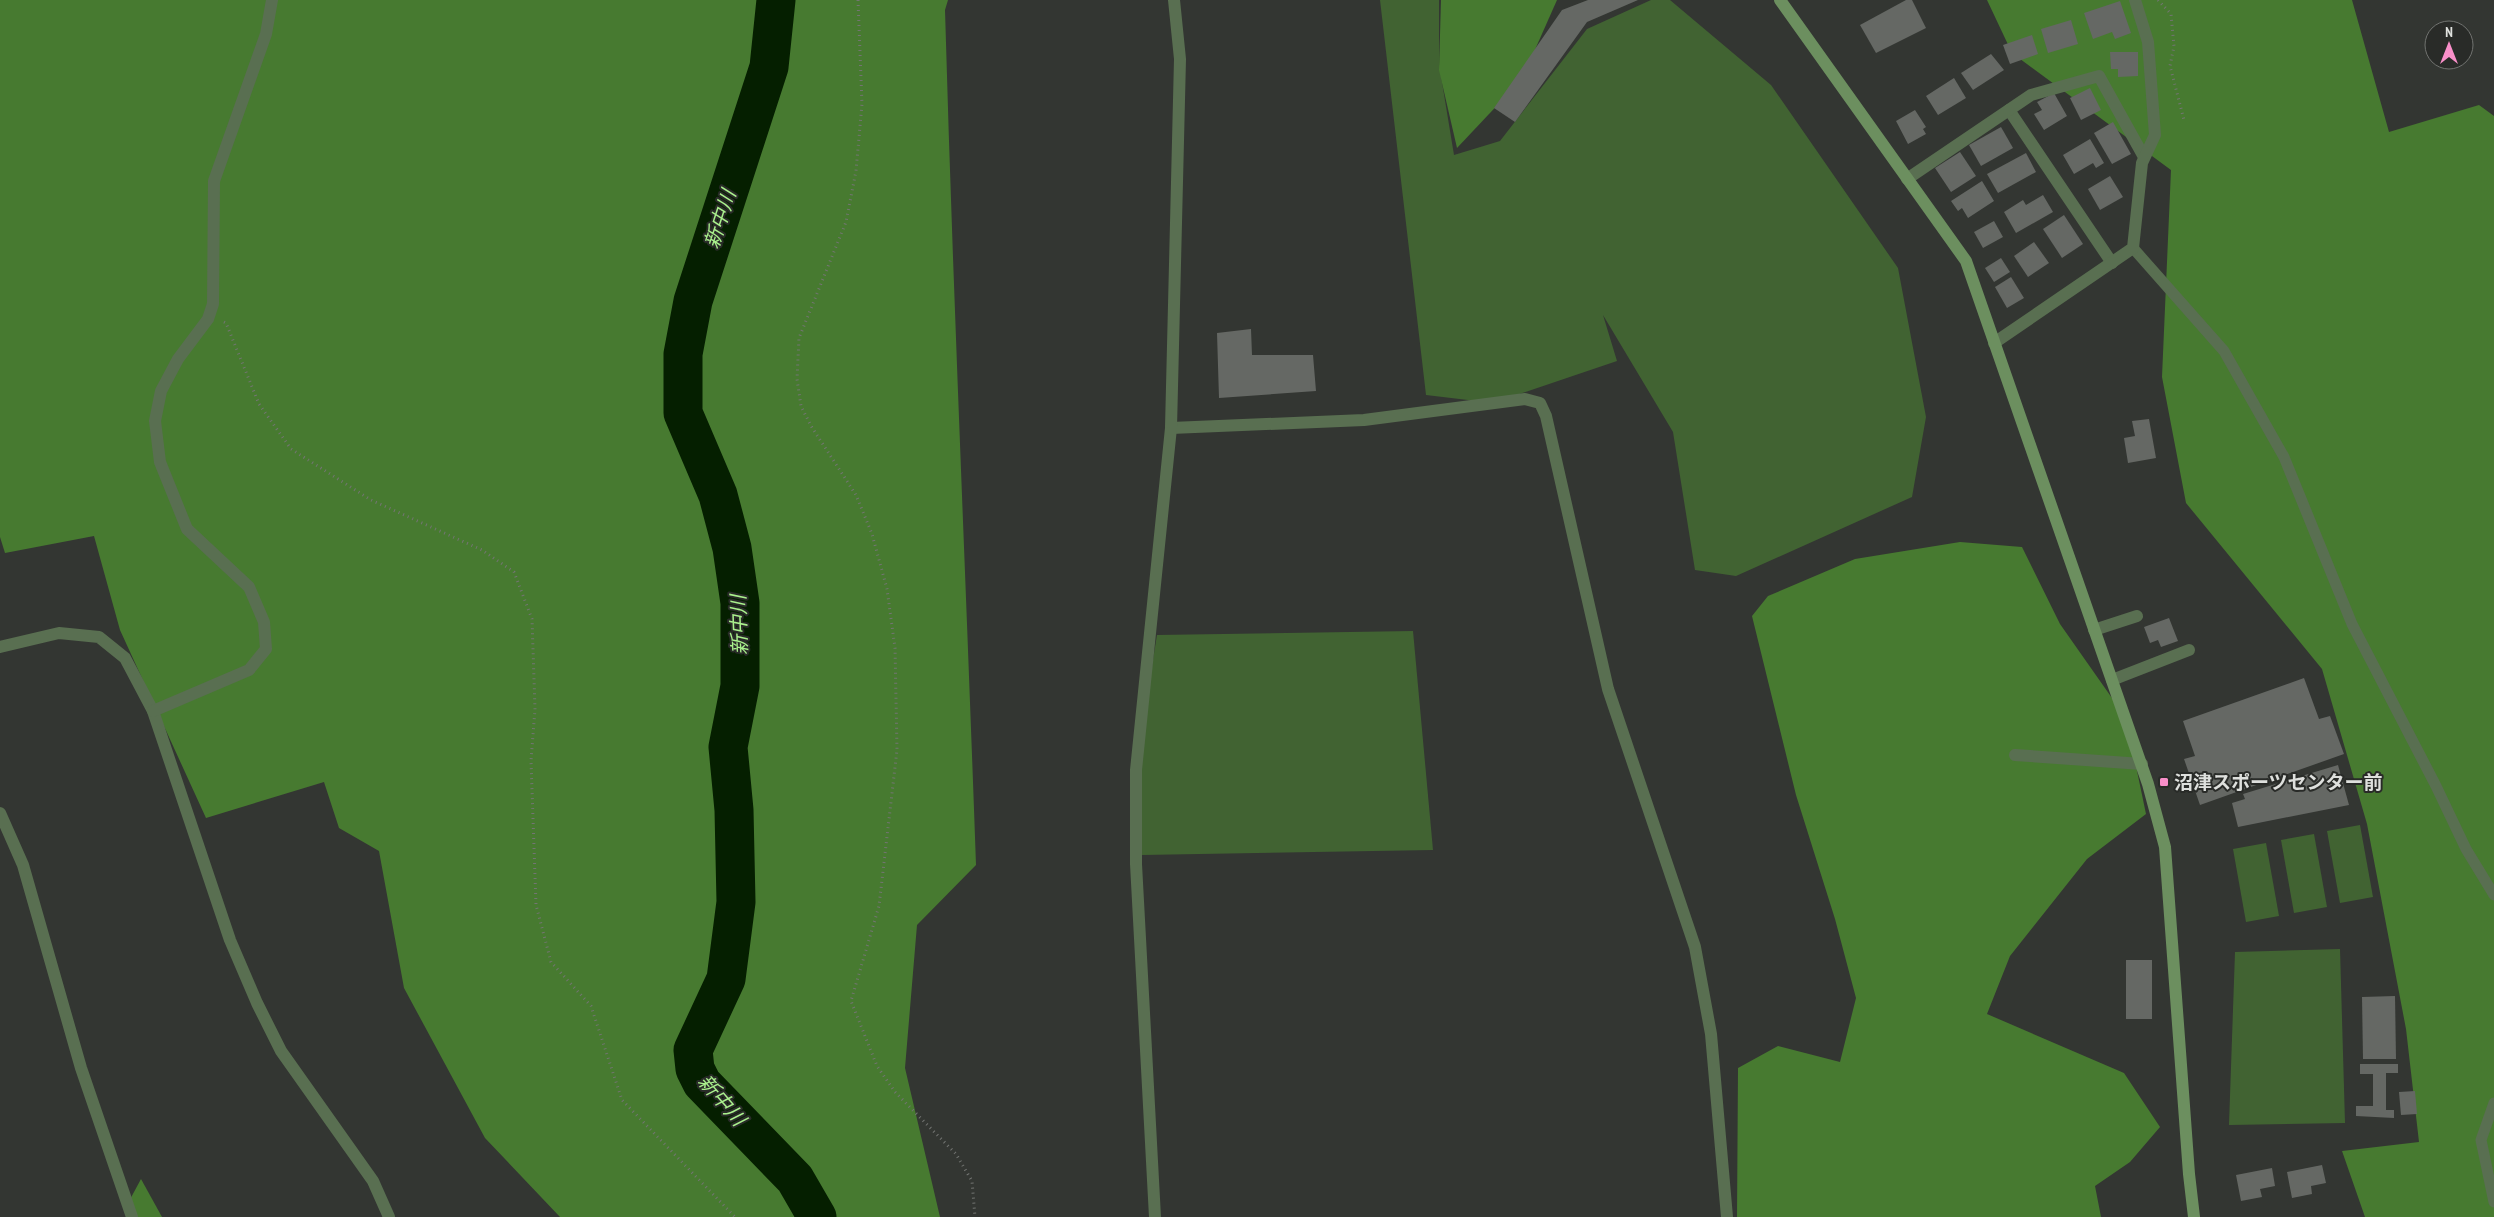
<svg xmlns="http://www.w3.org/2000/svg" width="2494" height="1217" font-family="'PT Sans Narrow','Noto Sans JP',sans-serif">
	<style>
		.green { fill: #416332 }
		.forest { fill: #477a30 }
		.lines { fill: none; stroke-linecap: round; stroke-linejoin: round }
		.river { stroke: #051f00; stroke-width: 39 }
		.building { fill: #656864 }
		.path { stroke: #737572; stroke-width: 3; stroke-dasharray: 1 4; stroke-linecap: butt }
		.lane { stroke: #596f51; stroke-width: 11 }
		.street { stroke: #596f51; stroke-width: 12 }
		.secondary { stroke: #6c8f5f; stroke-width: 12 }
		.poi-dot { fill: #f98fc9; stroke: #292b28; stroke-width: 2 }
		.labels { text-anchor: middle; dominant-baseline: central; stroke-width: 4; stroke-linejoin: round; paint-order: stroke }
		.poi-label { font-size: 19px; font-weight: bold; fill: #dee0dd; stroke: #292b28; text-anchor: start }
		.water-label { font-size: 20px; font-style: italic; fill: #aaf18d; stroke: #292b28 }
	</style>
	<rect width="100%" height="100%" fill="#333632"/>
	<g class="green">
		<path d="M1380 0H1439V64L1454 155 1500 141 1587 29 1651 0H1670L1771 85 1898 268 1926 417 1912 497 1736 576 1695 570 1673 432 1603 315 1617 361 1493 403 1426 395Z"/>
		<path d="M1413 631 1433 850 1142 855 1137 758 1157 635Z"/>
		<path d="M2360 825 2373 897 2340 903 2327 831Z"/>
		<path d="M2314 834 2327 907 2294 913 2281 840Z"/>
		<path d="M2266 843 2279 916 2246 922 2233 849Z"/>
		<path d="M2340 949 2345 1123 2229 1125 2235 952Z"/>
	</g>
	<g class="forest">
		<path d="M0 0H948L945 10C953 295 966 580 976 865L917 925 905 1068 940 1217H560L485 1138 404 988 379 851 339 828 324 782 206 818 120 630 94 536 5 553 0 537Z"/>
		<path d="M1441 0H1557L1522 79 1457 148 1439 70Z"/>
		<path d="M1987 0H2352L2389 132 2479 105 2494 116V1217H2365L2342 1151 2419 1142 2406 1029 2367 824 2322 669 2186 503 2162 377 2171 170 2012 53Z"/>
		<path d="M1960 542 2022 547 2060 624 2126 718 2146 814 2087 859 2010 956 1987 1014 2124 1073 2160 1127 2130 1162 2095 1186 2101 1217H1737L1738 1068 1778 1046 1840 1062 1856 998 1835 919 1796 795 1752 616 1768 596 1855 559Z"/>
		<path d="M141 1179 162 1217H133L127 1205Z"/>
	</g>
	<g class="lines">
		<path class="river" d="M776 0 769 67 693 301 683 354V413L718 495 732 548 740 603V686L728 747 734 810 736 902 726 979 693 1050 695 1069 702 1083 795 1179 817 1217"/>
	</g>
	<g class="building">
		<path d="M1588 0H1638L1587 22 1515 122 1494 108 1562 10Z"/>
		<path d="M1906 0H1912L1926 28 1876 53 1860 25Z"/>
		<path d="M2120 1 2131 33 2115 39 2112 32 2093 39 2084 13Z"/>
		<path d="M2071 20 2078 44 2048 53 2041 29Z"/>
		<path d="M2032 35 2038 54 2010 64 2003 45Z"/>
		<path d="M2110 52H2138V76L2118 77V69H2111Z"/>
		<path d="M1991 54 2004 70 1973 90 1961 73Z"/>
		<path d="M1954 78 1966 98 1938 115 1926 96Z"/>
		<path d="M2090 88 2101 110 2081 120 2070 98Z"/>
		<path d="M2054 93 2067 116 2044 130 2034 114 2042 110 2037 102Z"/>
		<path d="M1915 110 1926 127 1923 129 1926 134 1908 144 1896 121Z"/>
		<path d="M2113 122 2131 154 2112 164 2094 133Z"/>
		<path d="M2001 127 2013 148 1981 166 1969 145Z"/>
		<path d="M2090 139 2104 163 2096 168 2093 163 2074 174 2063 155Z"/>
		<path d="M1960 152 1976 176 1951 192 1935 168Z"/>
		<path d="M2026 153 2036 172 1998 193 1987 174Z"/>
		<path d="M2110 176 2123 197 2100 210 2088 189Z"/>
		<path d="M1982 181 1994 201 1968 218 1962 208 1958 211 1951 201Z"/>
		<path d="M2043 195 2053 212 2016 233 2004 212 2023 200 2026 205Z"/>
		<path d="M2064 215 2083 244 2062 258 2043 229Z"/>
		<path d="M1994 221 2003 237 1983 248 1974 232Z"/>
		<path d="M2034 242 2049 263 2028 277 2014 256Z"/>
		<path d="M2001 258 2010 272 1994 282 1985 268Z"/>
		<path d="M2011 277 2024 298 2007 308 1995 287Z"/>
		<path d="M1251 329 1252 355H1313L1316 391 1219 398 1217 333Z"/>
		<path d="M2149 419 2156 458 2128 463 2124 438 2135 436 2132 421Z"/>
		<path d="M2169 618 2178 641 2161 647 2158 640 2150 643 2144 627Z"/>
		<path d="M2304 678 2319 719 2330 716 2344 754 2200 805 2184 759 2195 756 2183 721Z"/>
		<path d="M2338 765 2349 805 2238 827 2232 803 2245 799 2243 794Z"/>
		<rect x="2126" y="960" width="26" height="59"/>
		<path d="M2395 996 2396 1059H2363L2362 997Z"/>
		<path d="M2360 1064H2398V1073H2386V1110H2394V1118L2356 1116V1106H2373V1074H2360Z"/>
		<path d="M2415 1091 2417 1114 2401 1115 2399 1092Z"/>
		<path d="M2322 1165 2326 1183 2311 1186 2312 1194 2292 1198 2287 1172Z"/>
		<path d="M2272 1168 2275 1186 2260 1189 2262 1197 2241 1201 2236 1175Z"/>
	</g>
	<g class="lines">
		<g class="path">
			<path d="M858 0 862 104 856 171 846 222 799 338 797 379 801 406 811 426 856 495 872 534 887 589 895 648 897 750 879 906 851 1001 877 1066 895 1092 956 1154 972 1181 975 1217"/>
			<path d="M2158 0 2171 14 2174 46 2170 66 2184 120"/>
			<path d="M224 322 226 323 259 404 291 449 371 500 482 550 514 572 532 619 535 709 531 761 536 905 551 962 591 1006 622 1100 735 1217"/>
		</g>
		<g class="lane">
			<path d="M2133 248 2224 351 2284 457 2352 624 2436 786 2466 849 2494 895"/>
			<path d="M2494 1103 2481 1140 2494 1202"/>
		</g>
		<g class="street">
			<path d="M2009 110 2112 263"/>
			<path d="M1907 179 2031 95 2099 76 2144 157"/>
			<path d="M1994 343 2133 248 2142 163 2155 135 2148 42 2135 0"/>
			<path d="M1171 428 1364 420 1525 399 1540 403 1546 416 1608 689 1695 947 1711 1034 1727 1217"/>
			<path d="M2094 630 2137 616"/>
			<path d="M0 647 59 633 99 637 125 658 153 711 230 940 257 1003 281 1051 373 1181 389 1217"/>
			<path d="M2112 680 2189 650"/>
			<path d="M153 711 249 670 266 649 264 622 249 587 187 529 160 462 155 421 161 391 178 359 208 319 213 304 214 181 266 34 272 0"/>
			<path d="M2015 755 2142 764"/>
			<path d="M0 813 23 865 81 1068 132 1217"/>
			<path d="M1155 1217 1136 864V770L1171 428 1180 59 1174 0"/>
		</g>
		<path class="secondary" d="M1780 0 1966 261 2148 784 2165 847 2189 1174 2194 1217"/>
	</g>
	<rect class="poi-dot" x="2159" y="777" width="10" height="10" rx="2.5"/>
	<g class="labels">
		<g class="poi-label">
			<text x="2174" y="782">沼津スポーツセンター前</text>
		</g>
		<g class="water-label">
			<text transform="translate(720 219) rotate(-72)">新中川</text>
			<text transform="translate(739 625) rotate(-92)">新中川</text>
			<text transform="translate(722 1100) rotate(49)">新中川</text>
		</g>
	</g>
	<g transform="translate(2449 45)"><circle r="24" fill="#292b28" stroke="#717370"/>
	<path d="M0-4L9 19L0 12L-9 19Z" fill="#f98fc9"/>
	<text y="-8" font-size="14" font-weight="bold" text-anchor="middle" fill="#dee0dd">N</text>
	</g>
</svg>
